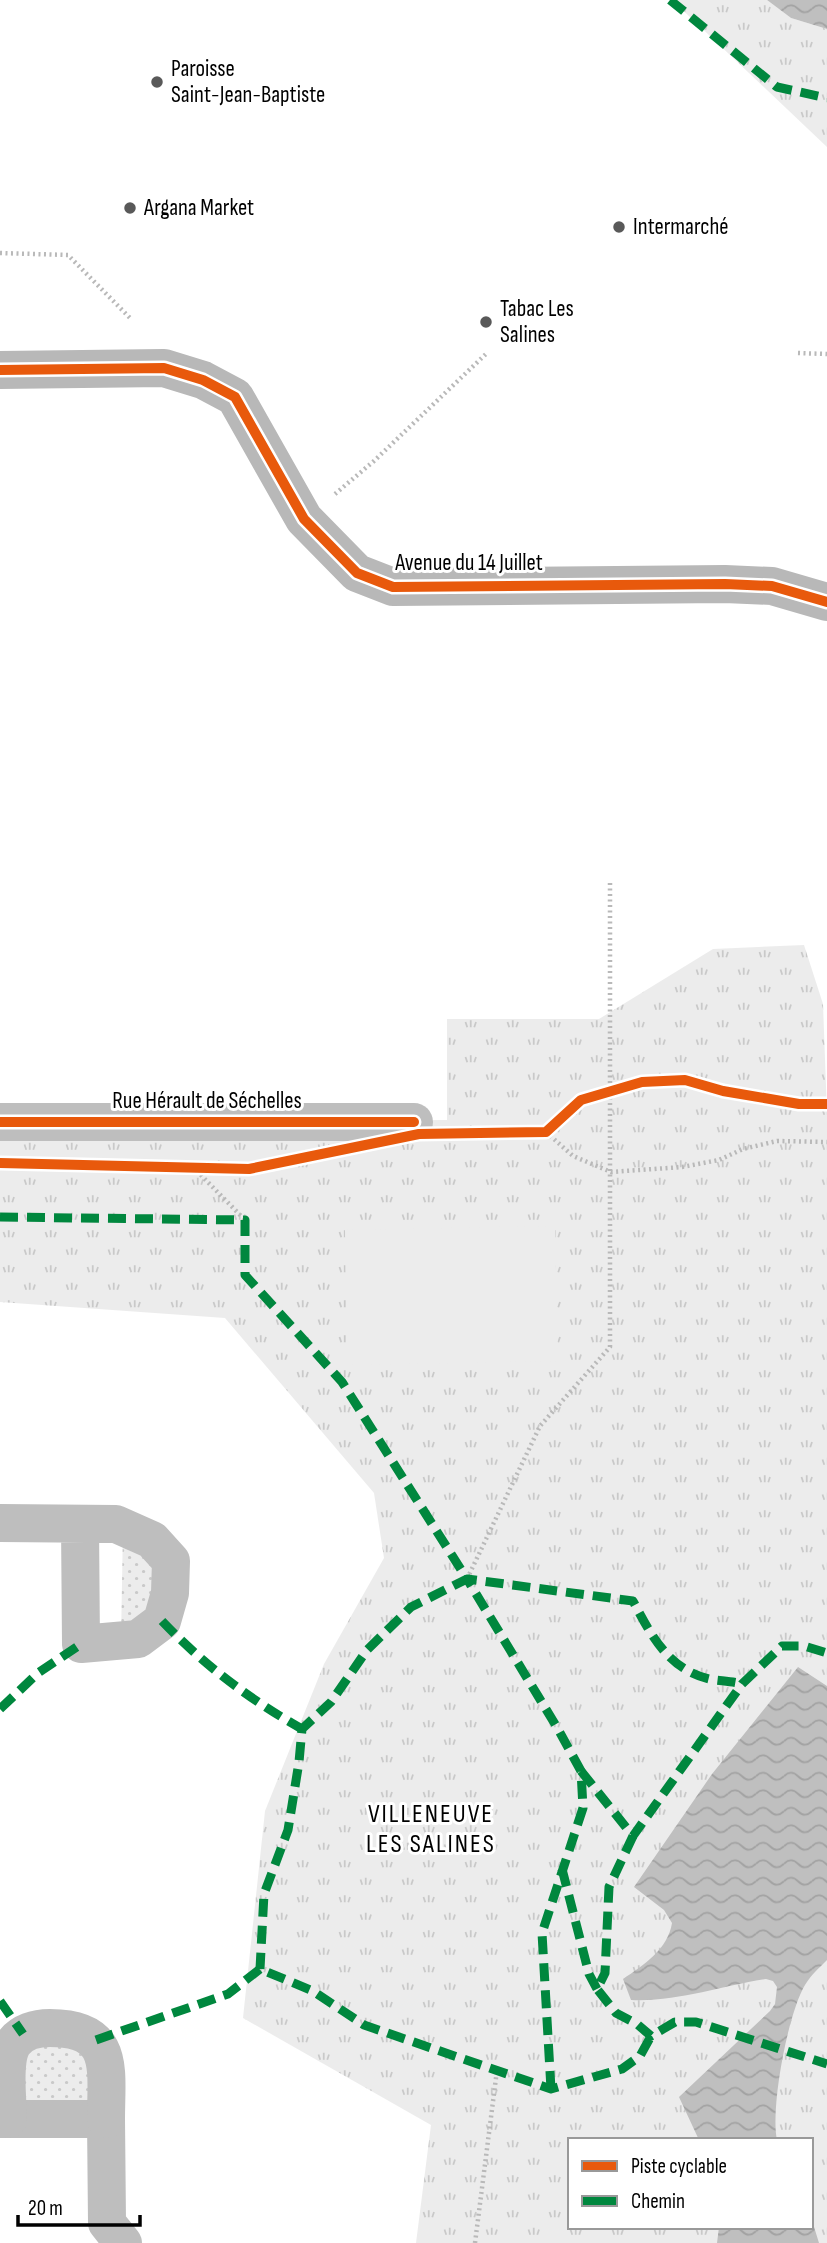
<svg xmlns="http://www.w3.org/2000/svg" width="827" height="2243" font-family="'Sofia Sans Condensed',sans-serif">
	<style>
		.grass { fill: url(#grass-dots) }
		.park { fill: url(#park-tufts); fill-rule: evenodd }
		.pitch { fill: #ececec }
		.water { fill: url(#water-waves) }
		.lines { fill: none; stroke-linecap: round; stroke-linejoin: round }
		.path { stroke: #b9b9b9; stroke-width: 4.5; stroke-dasharray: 2 3.5; stroke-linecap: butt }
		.street { stroke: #bebebe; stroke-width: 38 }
		.secondary { stroke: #b8b8b8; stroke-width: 38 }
		.quiet { stroke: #00873e; stroke-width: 9; stroke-dasharray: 18 9; stroke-linecap: butt }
		.cycleway-casing { stroke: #fff; stroke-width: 15 }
		.cycleway { stroke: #e8590c; stroke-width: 10 }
		.poi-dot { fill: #595959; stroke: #fff; stroke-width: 2.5 }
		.labels { text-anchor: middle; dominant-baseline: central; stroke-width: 6; stroke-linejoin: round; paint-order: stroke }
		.poi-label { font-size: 23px; fill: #000; stroke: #fff; text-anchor: start }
		.street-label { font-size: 23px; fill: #000; stroke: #fff }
		.quarter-label { font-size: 26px; letter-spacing: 2px; fill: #000; stroke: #fff }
	</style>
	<defs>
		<pattern id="grass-dots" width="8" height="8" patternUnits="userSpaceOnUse" patternTransform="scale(1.75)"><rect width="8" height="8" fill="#ececec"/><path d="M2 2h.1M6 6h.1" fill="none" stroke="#c9c9c9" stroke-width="1.8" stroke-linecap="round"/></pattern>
		<pattern id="park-tufts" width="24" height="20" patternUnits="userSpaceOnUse" patternTransform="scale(1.75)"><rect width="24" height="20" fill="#ececec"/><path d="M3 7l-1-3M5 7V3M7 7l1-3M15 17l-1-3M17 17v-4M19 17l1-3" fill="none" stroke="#c9c9c9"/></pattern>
		<pattern id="water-waves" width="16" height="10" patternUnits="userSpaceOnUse" patternTransform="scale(1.75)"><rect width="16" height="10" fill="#bfbfbf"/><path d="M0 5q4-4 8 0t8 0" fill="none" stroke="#a2a2a2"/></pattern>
	</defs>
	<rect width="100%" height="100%" fill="#fff"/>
	<g class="grass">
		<path d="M123 1527 170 1593 121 1640Z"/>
		<path d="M80 2030 106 2119H8L13 2045Z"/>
	</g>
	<g class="park">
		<path d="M672 0H767L791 18 827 29V147Z"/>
		<path d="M804 945 823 1004 827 1114V2243H416L431 2125 243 2018 265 1811 324 1664 384 1558 374 1493 225 1318 0 1302V1122L447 1120V1019H599L713 949ZM570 2140H811V2227H570Z"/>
	</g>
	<path class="pitch" d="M555 1226 558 1361 347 1365 345 1230Z"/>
	<g class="water">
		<path d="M767 0H827V29L791 18Z"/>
		<path d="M798 1667 827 1686V1960C819 1968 811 1975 805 1985 788 2013 770 2108 777 2140H699L679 2097 770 2011 775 2004 777 1987 773 1981 766 1979C721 1986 678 2002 631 2000L623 1979C644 1965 668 1949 672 1923L664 1910 634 1887 712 1774Z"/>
		<path d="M811 2217 819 2243H717L719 2227H811Z"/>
	</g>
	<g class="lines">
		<g class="path">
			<path d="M0 253 68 255 130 318"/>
			<path d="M798 353 827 354"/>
			<path d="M335 494 374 461 488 352"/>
			<path d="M546 1132 573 1156 611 1172 682 1167 719 1160 743 1149 777 1141 827 1142"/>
			<path d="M194 1161V1168L245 1220"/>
			<path d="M467 1579 540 1426 610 1347V881"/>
			<path d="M475 2243 497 2070"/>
		</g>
		<g class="street">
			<path d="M0 1122H414"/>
			<path d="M0 1523 116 1524 152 1540 171 1561 170 1593 162 1621 138 1639 81 1644 80 1524"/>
			<path d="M0 2119H106L107 2223 123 2243"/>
			<path d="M8 2119C8 2099 2 2061 13 2044 21 2032 36 2028 50 2028 116 2028 106 2069 106 2119"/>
		</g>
		<path class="secondary" d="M0 370 164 368 203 380 235 397 304 519 357 573 393 587 725 584 772 586 827 602"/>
		<g class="quiet">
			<path d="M670 0 777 87 827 98"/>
			<path d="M0 1217 245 1220V1275L342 1382 467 1579 411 1607 367 1650 331 1702 302 1729 299 1762 288 1830 264 1894 260 1969"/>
			<path d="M162 1621C204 1665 249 1699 302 1729"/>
			<path d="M0 1709 38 1673 81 1644"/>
			<path d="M581 1771 633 1836 742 1684 782 1646H804L827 1653"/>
			<path d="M633 1836 609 1887 605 1973 597 1989 616 2013 637 2024 651 2036 675 2022H696L827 2064"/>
			<path d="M562 1869 589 1974 597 1989"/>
			<path d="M0 2001 23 2034"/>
			<path d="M96 2040 228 1994 260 1969 313 1991 364 2025 551 2089 622 2069 640 2056 651 2036"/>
			<path d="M551 2089 542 1933 583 1808 581 1771 558 1729 467 1579 633 1601C651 1635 668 1669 709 1679 720 1681 731 1681 742 1684"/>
		</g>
		<g class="cycleway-casing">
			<g id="cycleway">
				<path d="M0 370 164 368 203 380 235 397 304 519 357 573 393 587 725 584 772 586 827 602"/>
				<path d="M0 1122H414"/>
				<path d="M0 1163 249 1169 419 1134 546 1132 581 1100 642 1082 685 1080 723 1091 799 1104H827"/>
			</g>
		</g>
		<use href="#cycleway" class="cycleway"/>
	</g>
	<g class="poi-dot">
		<circle cx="157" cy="82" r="7"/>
		<circle cx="130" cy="208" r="7"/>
		<circle cx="619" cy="227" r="7"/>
		<circle cx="486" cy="322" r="7"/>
	</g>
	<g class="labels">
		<g class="poi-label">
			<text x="171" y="69">Paroisse<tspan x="171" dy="26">Saint-Jean-Baptiste</tspan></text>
			<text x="144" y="208">Argana Market</text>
			<text x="633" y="227">Intermarché</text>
			<text x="500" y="309">Tabac Les<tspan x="500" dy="26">Salines</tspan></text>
		</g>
		<g class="street-label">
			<text x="469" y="563">Avenue du 14 Juillet</text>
			<text x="207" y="1101">Rue Hérault de Séchelles</text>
		</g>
		<g class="quarter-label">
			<text x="431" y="1814">VILLENEUVE<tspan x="431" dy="30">LES SALINES</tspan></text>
		</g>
	</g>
	<rect x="568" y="2138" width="245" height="91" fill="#ffffff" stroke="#999999" stroke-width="2"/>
	<rect x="582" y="2161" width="35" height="10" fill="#e8590c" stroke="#999999" stroke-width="2"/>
	<text x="631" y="2173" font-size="21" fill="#000000">Piste cyclable</text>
	<rect x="582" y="2196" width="35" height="10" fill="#00873e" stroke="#999999" stroke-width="2"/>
	<text x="631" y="2208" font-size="21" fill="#000000">Chemin</text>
	<path d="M18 2215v10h122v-10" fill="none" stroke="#000000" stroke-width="3.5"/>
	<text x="28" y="2215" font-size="21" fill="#000000" stroke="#ffffff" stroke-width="5" paint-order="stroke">20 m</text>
</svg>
